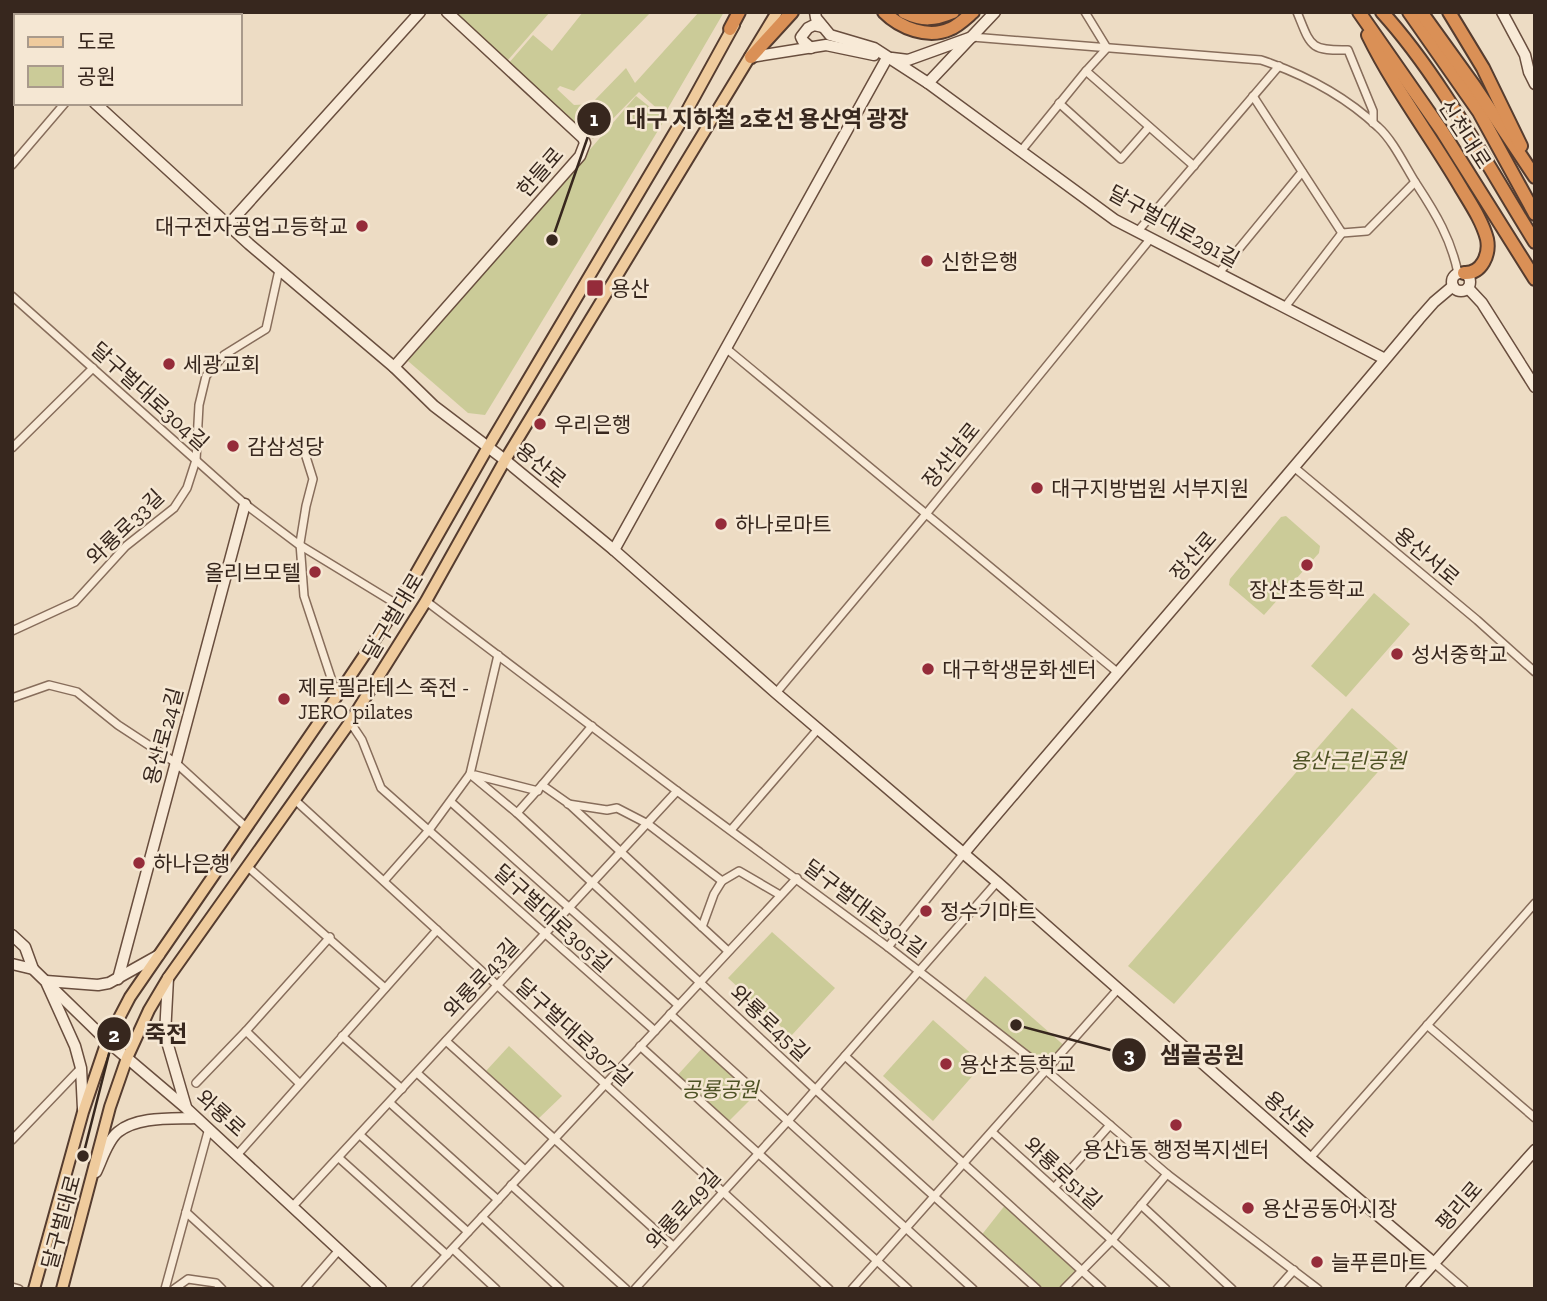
<svg xmlns="http://www.w3.org/2000/svg" width="1547" height="1301" font-family="'Zilla Slab','Noto Sans KR',serif">
	<style>
		.green { fill: #cbcb98 }
		.lines { fill: none; stroke-linecap: round; stroke-linejoin: round }
		.street-casing { stroke: #876d5b; stroke-width: 10 }
		.secondary-casing { stroke: #694e3e; stroke-width: 13 }
		.primary-casing { stroke: #553c2f; stroke-width: 14 }
		.highway-casing { stroke: #553c2f; stroke-width: 16 }
		.street { stroke: #f8ead7; stroke-width: 7 }
		.secondary { stroke: #f8ead7; stroke-width: 10 }
		.primary { stroke: #efcb9d; stroke-width: 10 }
		.highway { stroke: #da9056; stroke-width: 12 }
		.poi-dot { fill: #952c3a; stroke: #f5e7d3; stroke-width: 2.5 }
		.labels { text-anchor: middle; dominant-baseline: central; stroke-width: 5; stroke-linejoin: round; paint-order: stroke }
		.street-label { font-size: 21px; fill: #37271e; stroke: #f5e7d3 }
		.poi-label { font-size: 21px; fill: #37271e; stroke: #f5e7d3; text-anchor: start }
		.park-label { font-size: 21px; font-style: italic; fill: #4e5325; stroke: #f5e7d3 }
		.leader { fill: none; stroke: #37271e; stroke-width: 2.5 }
		.callout-dot { fill: #37271e; stroke: #f5e7d3; stroke-width: 2.5 }
		.mark-label { font-size: 21px; text-anchor: middle; font-weight: bold; fill: #fff }
		.callout-label { font-size: 23px; text-anchor: middle; font-weight: bold; fill: #37271e; stroke: #f5e7d3; stroke-width: 5; stroke-linejoin: round; paint-order: stroke }
	</style>
	<rect width="100%" height="100%" fill="#eddcc4"/>
	<g class="green">
		<path d="M453 12H550L508 60Z"/>
		<path d="M583 12H651L574 91 560 86 557 89 574 105 591 104 626 68 635 83 699 12H724L664 115 639 92 593 139 508 64 533 35 552 51Z"/>
		<path d="M636 96 665 119 485 415 468 413 408 361Z"/>
		<path d="M1286 516 1320 546 1319 553 1264 615 1229 585 1230 579 1281 517Z"/>
		<path d="M1374 593 1410 624 1346 697 1311 666Z"/>
		<path d="M1352 708 1398 749 1174 1004 1128 966Z"/>
		<path d="M772 932 835 988 791 1036 728 978Z"/>
		<path d="M985 976 1067 1048 1046 1068 963 1003Z"/>
		<path d="M933 1020 983 1064 933 1121 883 1076Z"/>
		<path d="M509 1046 562 1096 537 1120 486 1071Z"/>
		<path d="M704 1046 757 1093 726 1124 675 1078Z"/>
		<path d="M1006 1204 1078 1268 1060 1289H1038L980 1237Z"/>
	</g>
	<g class="lines">
		<g class="street-casing">
			<g id="street">
				<path d="M1085 12 1107 48 1086 71 1194 166"/>
				<path d="M1297 12C1311 46 1309 51 1348 50L1373 111V123"/>
				<path d="M972 37 1261 60C1303 74 1345 96 1378 127 1393 140 1406 168 1417 185 1436 214 1451 239 1458 273"/>
				<path d="M1253 96 1342 233 1367 231 1415 182"/>
				<path d="M1059 103 1121 159 1149 127"/>
				<path d="M1021 151 1086 71"/>
				<path d="M12 165 65 103"/>
				<path d="M1138 231 1279 66"/>
				<path d="M1219 273 1302 172"/>
				<path d="M12 296 245 504 298 544 398 605"/>
				<path d="M1285 307 1342 233"/>
				<path d="M727 349 1117 672"/>
				<path d="M302 444 313 479 306 506 300 543 304 596 337 696"/>
				<path d="M12 448 93 368"/>
				<path d="M1295 468 1477 620 1535 672"/>
				<path d="M426 601 677 791 888 947 1047 1071 1167 1174 1318 1289"/>
				<path d="M12 631 75 602 126 546 174 508 187 488 196 460 199 405 206 376 224 355 266 329 279 270"/>
				<path d="M776 693 926 514 1151 238"/>
				<path d="M12 698 49 685 77 692 118 725 176 763 247 828"/>
				<path d="M350 722 362 740 381 788 655 1031"/>
				<path d="M470 774 517 813 816 1090 1037 1289"/>
				<path d="M475 775 538 791"/>
				<path d="M542 785 592 726"/>
				<path d="M296 801 829 1289"/>
				<path d="M451 802 678 1005"/>
				<path d="M568 804 607 810 617 808 648 824 722 881"/>
				<path d="M517 813 542 785 569 804 728 951"/>
				<path d="M731 830 818 729"/>
				<path d="M248 867 385 988"/>
				<path d="M384 881 429 830 470 774 498 655"/>
				<path d="M702 927 714 894 722 881 739 871 780 895"/>
				<path d="M888 947 964 853"/>
				<path d="M670 1014 973 1289"/>
				<path d="M1427 1025 1535 1118"/>
				<path d="M342 1036 402 1089"/>
				<path d="M446 1041 673 1246"/>
				<path d="M640 1046 908 1289"/>
				<path d="M845 1056 1102 1289"/>
				<path d="M417 1073 525 1170"/>
				<path d="M196 1083 246 1031"/>
				<path d="M299 1083 246 1031 330 937"/>
				<path d="M390 1103 498 1200"/>
				<path d="M992 1132 1166 1289"/>
				<path d="M360 1135 468 1232"/>
				<path d="M12 1140 81 1068"/>
				<path d="M238 1154 437 930"/>
				<path d="M339 1158 447 1255"/>
				<path d="M1310 1158 1535 903"/>
				<path d="M511 1185 626 1289"/>
				<path d="M1054 1188 1110 1125"/>
				<path d="M1141 1205 1232 1289"/>
				<path d="M293 1206 677 791"/>
				<path d="M186 1212 270 1289"/>
				<path d="M482 1217 560 1289"/>
				<path d="M453 1249 496 1289"/>
				<path d="M1434 1263 1464 1289"/>
				<path d="M12 1287 19 1289"/>
				<path d="M165 1289 209 1128"/>
				<path d="M174 1289 188 1279 216 1283 222 1289"/>
				<path d="M305 1289 339 1250"/>
				<path d="M415 1289 797 878"/>
				<path d="M635 1289 788 1121 997 882"/>
				<path d="M852 1289 1118 989"/>
				<path d="M1064 1289 1112 1240 1167 1174"/>
				<path d="M1277 1289 1294 1270"/>
			</g>
		</g>
		<g class="secondary-casing">
			<g id="secondary">
				<path d="M815 12 816 18 830 35 874 48 928 83 1115 220 1385 359"/>
				<path d="M1502 12 1525 55 1529 72 1535 84"/>
				<path d="M12 27 16 30"/>
				<path d="M811 48 803 41 801 37 808 28 814 25 823 27"/>
				<path d="M751 57 826 45 874 55"/>
				<path d="M892 58 908 60 972 37"/>
				<path d="M928 83 995 12"/>
				<path d="M95 103 249 244 394 367 434 406 505 460 614 550 776 693 997 882 1310 1158 1434 1263"/>
				<path d="M228 225 420 12"/>
				<circle cx="1461" cy="282" r="9"/>
				<path d="M1468 288 1482 303 1535 387"/>
				<path d="M394 367 580 156 585 143 583 138 447 12"/>
				<path d="M614 550 887 58"/>
				<path d="M964 853C1115 674 1269 499 1419 319L1434 302 1453 286"/>
				<path d="M12 935 25 947 33 969"/>
				<path d="M12 964 33 969 107 1041 186 1108 381 1289"/>
				<path d="M168 978 165 1035 186 1107"/>
				<path d="M118 979 245 504"/>
				<path d="M46 981 98 985 109 983 159 955"/>
				<path d="M47 984 75 1046 81 1068 83 1109"/>
				<path d="M96 1172C102 1160 107 1141 118 1132 138 1116 172 1119 196 1118"/>
				<path d="M1411 1289 1535 1150"/>
			</g>
		</g>
		<g class="primary-casing">
			<g id="primary">
				<path d="M34 1289 83 1112 107 1041 130 997 337 696 398 605 488 447 679 125 734 25"/>
				<path d="M62 1289 110 1107 127 1058 149 1010 168 978 350 722 426 601 505 460 777 12"/>
			</g>
		</g>
		<g class="highway-casing">
			<g id="highway">
				<path d="M884 12C900 28 928 39 950 29 958 26 966 18 973 12"/>
				<path d="M904 12C923 21 934 20 953 12"/>
				<path d="M1359 12 1442 131 1535 279"/>
				<path d="M1382 12C1441 77 1488 167 1535 242"/>
				<path d="M1409 12 1479 112 1535 214"/>
				<path d="M1421 12 1475 87 1535 177"/>
				<path d="M1449 12 1483 68 1521 146"/>
				<path d="M730 29 739 12"/>
				<path d="M1368 35C1394 88 1430 135 1460 186 1470 203 1482 220 1487 239 1490 254 1482 274 1464 273"/>
				<path d="M751 57 792 12"/>
			</g>
		</g>
		<use href="#street" class="street"/>
		<use href="#secondary" class="secondary"/>
		<use href="#primary" class="primary"/>
		<use href="#highway" class="highway"/>
	</g>
	<g class="poi-dot">
		<circle cx="362" cy="226" r="7"/>
		<circle cx="927" cy="261" r="7"/>
		<rect x="586" y="279" width="18" height="18" rx="3.5"/>
		<circle cx="169" cy="364" r="7"/>
		<circle cx="540" cy="424" r="7"/>
		<circle cx="233" cy="446" r="7"/>
		<circle cx="1037" cy="488" r="7"/>
		<circle cx="721" cy="524" r="7"/>
		<circle cx="1307" cy="565" r="7"/>
		<circle cx="315" cy="572" r="7"/>
		<circle cx="1397" cy="654" r="7"/>
		<circle cx="928" cy="669" r="7"/>
		<circle cx="284" cy="699" r="7"/>
		<circle cx="139" cy="863" r="7"/>
		<circle cx="926" cy="911" r="7"/>
		<circle cx="946" cy="1064" r="7"/>
		<circle cx="1176" cy="1125" r="7"/>
		<circle cx="1248" cy="1208" r="7"/>
		<circle cx="1317" cy="1262" r="7"/>
	</g>
	<g class="labels">
		<g class="street-label">
			<text transform="translate(1465 134) rotate(57)">신천대로</text>
			<text transform="translate(540 172) rotate(-49)">한들로</text>
			<text transform="translate(1174 226) rotate(29)">달구벌대로291길</text>
			<text transform="translate(150 396) rotate(42)">달구벌대로304길</text>
			<text transform="translate(951 455) rotate(-51)">장산남로</text>
			<text transform="translate(541 465) rotate(39)">용산로</text>
			<text transform="translate(125 527) rotate(-44)">와룡로33길</text>
			<text transform="translate(1193 556) rotate(-49)">장산로</text>
			<text transform="translate(1427 556) rotate(40)">용산서로</text>
			<text transform="translate(393 616) rotate(-59)">달구벌대로</text>
			<text transform="translate(163 736) rotate(-75)">용산로24길</text>
			<text transform="translate(865 908) rotate(37)">달구벌대로301길</text>
			<text transform="translate(553 918) rotate(42)">달구벌대로305길</text>
			<text transform="translate(481 978) rotate(-47)">와룡로43길</text>
			<text transform="translate(770 1023) rotate(43)">와룡로45길</text>
			<text transform="translate(574 1032) rotate(42)">달구벌대로307길</text>
			<text transform="translate(221 1113) rotate(42)">와룡로</text>
			<text transform="translate(1289 1114) rotate(41)">용산로</text>
			<text transform="translate(1063 1173) rotate(42)">와룡로51길</text>
			<text transform="translate(1459 1206) rotate(-49)">평리로</text>
			<text transform="translate(683 1209) rotate(-48)">와룡로49길</text>
			<text transform="translate(61 1222) rotate(-75)">달구벌대로</text>
		</g>
		<g class="poi-label">
			<text x="348" y="226" text-anchor="end">대구전자공업고등학교</text>
			<text x="941" y="261">신한은행</text>
			<text x="611" y="288">용산</text>
			<text x="183" y="364">세광교회</text>
			<text x="554" y="424">우리은행</text>
			<text x="247" y="446">감삼성당</text>
			<text x="1051" y="488">대구지방법원 서부지원</text>
			<text x="735" y="524">하나로마트</text>
			<text x="301" y="572" text-anchor="end">올리브모텔</text>
			<text x="1307" y="589" text-anchor="middle">장산초등학교</text>
			<text x="1411" y="654">성서중학교</text>
			<text x="942" y="669">대구학생문화센터</text>
			<text x="298" y="687">제로필라테스 죽전 -<tspan x="298" dy="24">JERO pilates</tspan></text>
			<text x="153" y="863">하나은행</text>
			<text x="940" y="911">정수기마트</text>
			<text x="960" y="1064">용산초등학교</text>
			<text x="1176" y="1149" text-anchor="middle">용산1동 행정복지센터</text>
			<text x="1262" y="1208">용산공동어시장</text>
			<text x="1331" y="1262">늘푸른마트</text>
		</g>
		<g class="park-label">
			<text x="1348" y="760">용산근린공원</text>
			<text x="720" y="1089">공룡공원</text>
		</g>
	</g>
	<path class="leader" d="M552 240L594 119M83 1156L114 1034M1016 1025L1129 1055"/>
	<g class="callout-dot">
		<circle cx="552" cy="240" r="7"/>
		<circle cx="83" cy="1156" r="7"/>
		<circle cx="1016" cy="1025" r="7"/>
		<circle cx="594" cy="119" r="18"/>
		<circle cx="114" cy="1034" r="18"/>
		<circle cx="1129" cy="1055" r="18"/>
	</g>
	<g class="mark-label">
		<text x="594" y="126">1</text>
		<text x="114" y="1042">2</text>
		<text x="1129" y="1062">3</text>
	</g>
	<g class="callout-label">
		<text x="767" y="127">대구 지하철 2호선 용산역 광장</text>
		<text x="166" y="1042">죽전</text>
		<text x="1202" y="1063">샘골공원</text>
	</g>
	<rect width="1547" height="1301" fill="none" stroke="#37271e" stroke-width="28"/>
	<rect x="14" y="14" width="228" height="91" fill="#f5e7d3" stroke="#a99a8b" stroke-width="2"/>
	<rect x="28" y="37" width="35" height="10" fill="#efcb9d" stroke="#a99a8b" stroke-width="2"/>
	<text x="77" y="49" font-size="21" fill="#37271e">도로</text>
	<rect x="28" y="66" width="35" height="21" fill="#cbcb98" stroke="#a99a8b" stroke-width="2"/>
	<text x="77" y="84" font-size="21" fill="#37271e">공원</text>
</svg>
